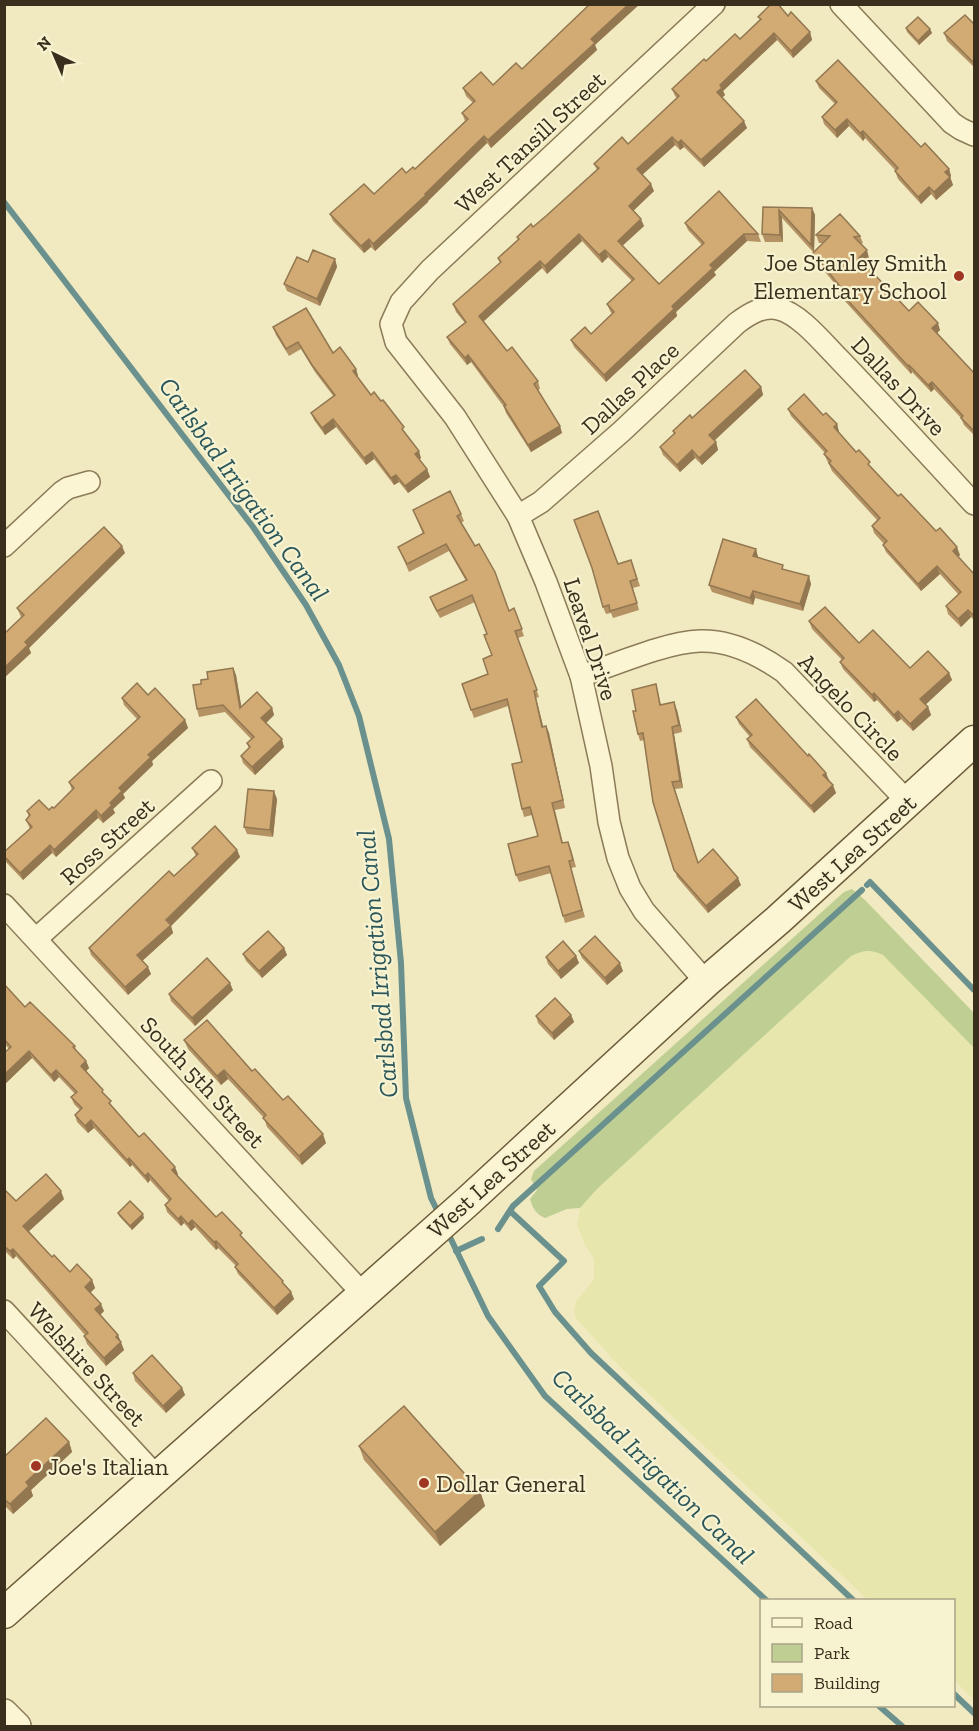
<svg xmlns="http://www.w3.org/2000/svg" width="979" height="1731" font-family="'Zilla Slab',serif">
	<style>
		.farmland { fill: #e7e7ad }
		.green { fill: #bfcf93 }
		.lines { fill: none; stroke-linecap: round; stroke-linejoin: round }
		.stream { stroke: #6a918e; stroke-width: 6 }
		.minor-casing { stroke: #8b7b57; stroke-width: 24 }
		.tertiary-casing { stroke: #8b7b57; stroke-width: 30 }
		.secondary-casing { stroke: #6d5c3a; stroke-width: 33 }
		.minor { stroke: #fbf5d4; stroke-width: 21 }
		.tertiary { stroke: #fbf5d4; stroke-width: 27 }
		.secondary { stroke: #fbf5d4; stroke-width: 30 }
		.wall { fill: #b49264 }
		.shaded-wall { fill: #927751 }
		.building { fill: #d1aa74; stroke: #927751; stroke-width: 1.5 }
		.poi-dot { fill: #9e3623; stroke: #f7f2d0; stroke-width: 2 }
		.labels { text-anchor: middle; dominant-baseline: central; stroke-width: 4.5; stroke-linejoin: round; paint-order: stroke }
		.street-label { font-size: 24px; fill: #3a2f1c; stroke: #f7f2d0 }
		.poi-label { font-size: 24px; fill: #3a2f1c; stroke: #f7f2d0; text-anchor: start }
		.water-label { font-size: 26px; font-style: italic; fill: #2a565a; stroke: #f7f2d0 }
	</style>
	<rect width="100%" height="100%" fill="#f1eac0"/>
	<path class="farmland" d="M863 950H871L883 955 974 1048V1700L954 1680V1600H868L621 1368 575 1317 574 1309 577 1300 594 1279V1259L584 1243 577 1224 580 1208 597 1189 851 956Z"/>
	<path class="green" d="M852 889 865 900 974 1013V1048L883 955C870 949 864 950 851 956L597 1189 580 1208 567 1209 545 1218C536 1214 533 1209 530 1199L537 1190 531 1179 534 1171 844 892Z"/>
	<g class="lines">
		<g class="stream">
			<path d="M4 202 253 527 306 605 339 665 359 716 389 839 401 963 406 1098 431 1198 440 1216"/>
			<path d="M867 885 870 882 974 990"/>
			<path d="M510 1211 564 1261 539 1286 555 1312 591 1353 853 1600"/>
			<path d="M498 1229 513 1206 862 890"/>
			<path d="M447 1231 488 1316 545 1396 766 1600"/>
			<path d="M456 1251 482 1239"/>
			<path d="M954 1694 974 1713"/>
			<path d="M879 1706 902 1726"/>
		</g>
		<g class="minor-casing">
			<g id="minor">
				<path d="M841 4 952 123 961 129 974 135"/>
				<path d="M518 516 541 502 621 432 737 323C749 314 763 305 779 309 800 314 824 344 839 359 885 407 930 456 974 504"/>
				<path d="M4 546 62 492 68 488 89 482"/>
				<path d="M581 676C614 665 666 642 700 641 730 640 760 655 784 672L908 802"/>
				<path d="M4 905 363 1294"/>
				<path d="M36 939 211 781"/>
				<path d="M706 982 644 911 630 888 618 858 609 822 601 766 581 676 546 582 518 516 455 417 396 342 391 324 401 302 430 270 714 4"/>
				<path d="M4 1311 157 1477"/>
			</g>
		</g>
		<g class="tertiary-casing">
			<path id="tertiary" d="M4 1713 17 1726"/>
		</g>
		<g class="secondary-casing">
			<path id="secondary" d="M4 1613 467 1202 706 982 778 920 974 741"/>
		</g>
		<use href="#minor" class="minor"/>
		<use href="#tertiary" class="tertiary"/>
		<use href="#secondary" class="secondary"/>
	</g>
	<g class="wall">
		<path d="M788 16 810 32 812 40 793 58 777 40 723 91 725 95 722 98 747 128 704 167 684 147 680 150 675 145 642 174 654 191 633 211 644 226 622 246 659 284 702 245 688 230 685 223 758 234 761 242 747 241 714 272 716 275 676 312 677 316 606 382 574 347 571 340 591 334 612 314 610 311 607 304 632 281 608 257 602 263 582 241 547 274 542 268 483 321 507 351 538 381 540 389 538 390 560 426 562 433 531 452 506 413 504 407 471 362 467 365 450 344 447 337 465 323 456 312 453 304 500 263 498 258 518 240 517 237 533 227 546 216 597 170 594 164 628 144 677 98 675 96 672 89 706 61 740 39 760 20 758 17Z"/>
		<path d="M975 25V68L947 41 944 33Z"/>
		<path d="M906 28 930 29 932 33 919 45 907 32Z"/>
		<path d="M595 45 597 50 491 148 487 143 428 201V202L375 251 371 247 364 253 333 221 330 214 374 194 406 173 415 169 465 121 462 113 473 103 466 96 463 88 493 85 522 69Z"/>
		<path d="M816 81 921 147 949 169 951 176 950 177 953 185 936 200 931 194 921 204 898 179 895 171H896L865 138 863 141 849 126 837 138 824 124 822 117 835 104 819 88Z"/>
		<path d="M763 207 812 208 815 215 814 251 823 243H819L816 235 860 236 863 243 860 244 869 258 864 263 909 311 940 330 937 333 975 374V436L964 425 961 418 934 389 931 392 912 372 911 374 843 299 840 292 841 291 815 260 813 253V252L782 218 783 242H765L762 234Z"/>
		<path d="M335 259 337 267 320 306 287 291 284 284 308 262Z"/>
		<path d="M273 327 333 353 356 369 358 376 357 377 371 395 406 434 421 458 419 459 427 469 430 477 408 493 399 482 394 485 374 459 366 465 336 427 325 435 314 420 311 413 334 397 315 372 301 349 289 356 276 335Z"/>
		<path d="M761 387 763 395 714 440 716 442 718 450 702 465 695 458 680 472 663 455 660 447 674 434 673 431 692 418Z"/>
		<path d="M788 409 823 415 837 424 839 432 838 433 898 496 960 555 958 557 974 574 975 573V621L971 617 961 627 948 614 946 606 958 594 940 574 921 591 886 552 883 545 884 544 874 533 872 526 877 520 832 471 824 454 825 453 791 416Z"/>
		<path d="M413 510 461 514 464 521 461 523 509 611 514 608 524 636 518 638 539 697 536 698 543 726H546L549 733 565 808 555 810 563 843 568 842 571 849 576 867 571 868 585 917 565 923 551 873 519 882 516 875 538 836 532 815 524 817 522 809V762L508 706 474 718 462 684 488 674 492 655 487 634 475 602 440 618 433 605 430 597 466 581 449 551 409 572 398 547 423 534Z"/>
		<path d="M756 549 758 558 785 570 811 584 803 611 755 598 753 605 712 592 709 585Z"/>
		<path d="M125 553 29 648 31 653 4 678 21 617 17 608Z"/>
		<path d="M631 560 640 586 633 588 639 610 613 618 611 613 606 614 603 607 618 564Z"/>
		<path d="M809 621 859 643 910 668 949 673 952 680 925 705 928 707 931 715 913 731 901 719 897 722 877 700 874 702 843 669 840 662 842 660 812 629Z"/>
		<path d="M233 668 236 675 241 707 272 708 274 715 266 723 284 747 255 775 243 763 241 756 249 748 247 743 251 739 225 712 199 717 197 709 201 684 208 679Z"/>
		<path d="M656 684 661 705 677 710 682 732 674 734 683 788 675 789 698 862 741 885 708 913 677 877 653 802 644 740 640 741 638 734Z"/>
		<path d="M148 695 185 720 188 728 152 761 153 765 123 794 125 798 113 809 115 813 103 823 98 818 56 857 52 853 23 880 5 861 4 852 30 829 26 820 29 817 27 811 49 810 54 808 72 790 69 782 137 719 124 705 122 698Z"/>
		<path d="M736 717 829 780 836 793 814 813 750 747 747 739 750 737 739 724Z"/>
		<path d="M277 799 273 837 247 834 244 827Z"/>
		<path d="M192 848 237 850 240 857 171 926 173 933 142 961 151 974 128 995 91 955 89 948 174 876 196 856Z"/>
		<path d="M284 948 287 955 262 978 246 961 243 954Z"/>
		<path d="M579 951 623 971 607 985 582 958Z"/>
		<path d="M576 956 579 963 561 979 548 964 546 957Z"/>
		<path d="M4 984 25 1007 75 1046 76 1050 86 1061 89 1068 86 1071 105 1095 114 1109 139 1137 178 1174 177 1175 216 1217 245 1240 291 1292 294 1299 277 1315 238 1274 235 1267 236 1266 218 1248 216 1250 195 1227 191 1231 184 1223 181 1226 167 1212 165 1205 169 1201 150 1180 148 1183 132 1165 130 1167 94 1128 88 1133 77 1122 75 1115 80 1110 74 1104 71 1097 75 1094 59 1077 54 1082 32 1058 4 1085V1053L9 1049 4 1043Z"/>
		<path d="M233 990 195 1026 171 1001 169 994Z"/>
		<path d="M571 1015 574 1022 554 1040 538 1023 536 1016Z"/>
		<path d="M184 1040 252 1071 283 1100 326 1143 302 1165 267 1127 264 1118 228 1079 221 1085 188 1049Z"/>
		<path d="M4 1189 16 1201 64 1199 29 1231 52 1257 70 1272 92 1280 95 1288 90 1293 104 1311 100 1315 118 1335 124 1350 106 1366 87 1344 84 1336 85 1335 16 1256 13 1259 4 1250Z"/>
		<path d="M118 1213 144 1218 132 1230 119 1216Z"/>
		<path d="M133 1373 182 1388 185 1395 166 1413 135 1381Z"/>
		<path d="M69 1442 72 1452 31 1490 33 1496 13 1514 4 1505V1457Z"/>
		<path d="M359 1446 480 1491 485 1506 440 1546 364 1460Z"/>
	</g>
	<g class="shaded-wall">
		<path d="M629 4H640L595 45 597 50 491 148 488 140 591 39Z"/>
		<path d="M930 29 932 33 919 45 918 41Z"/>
		<path d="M810 32 812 40 793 58 791 51Z"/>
		<path d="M774 33 777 40 723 91 725 95 719 100 717 92 720 85Z"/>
		<path d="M847 119 849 126 837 138 835 130Z"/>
		<path d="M744 121 747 128 704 167 701 160Z"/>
		<path d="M863 131 865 138 863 141 860 133Z"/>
		<path d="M484 136 487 143 428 201V202L375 251 373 244Z"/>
		<path d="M672 137 675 145 640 177 637 169Z"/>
		<path d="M681 140 684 147 680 150 678 143Z"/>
		<path d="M949 169 951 176 948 179 945 172Z"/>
		<path d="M950 177 953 185 936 200 934 192Z"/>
		<path d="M651 184 654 191 631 213 629 206Z"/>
		<path d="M929 187 931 194 921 204 918 197Z"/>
		<path d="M812 208 815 215 814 252 811 245Z"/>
		<path d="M779 210 782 218 783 242 780 235Z"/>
		<path d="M641 219 644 226 620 248 618 241Z"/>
		<path d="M579 234 582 241 547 274 545 266Z"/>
		<path d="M744 234 747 241 714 272 716 275 676 312 677 316 606 382 604 375 710 265Z"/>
		<path d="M369 239 371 247 364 253 361 246Z"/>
		<path d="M605 250 608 257 602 263 599 255Z"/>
		<path d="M867 250 869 258 862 265 859 258Z"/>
		<path d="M335 259 337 267 320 306 317 299Z"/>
		<path d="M540 261 542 268 482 323 479 316Z"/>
		<path d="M938 323 940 330 935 335 932 328Z"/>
		<path d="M468 355 471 362 467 365 465 358Z"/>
		<path d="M909 365 912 372 911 374 908 366Z"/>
		<path d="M356 369 358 376 355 378 353 371Z"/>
		<path d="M932 382 934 389 931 392 928 385Z"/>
		<path d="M761 387 763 395 712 443 709 435Z"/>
		<path d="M333 419 336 427 325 435 322 428Z"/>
		<path d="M837 424 839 432 836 435 834 427Z"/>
		<path d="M560 426 562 433 531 452 528 445Z"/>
		<path d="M716 442 718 450 702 465 699 458Z"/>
		<path d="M692 450 695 458 680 472 677 465Z"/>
		<path d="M419 451 421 458 418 461 415 454Z"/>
		<path d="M372 452 374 459 366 465 364 458Z"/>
		<path d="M427 469 430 477 408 493 405 486Z"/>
		<path d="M396 475 399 482 394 485 391 478Z"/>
		<path d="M122 546 125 553 29 648 31 653 4 678V668L25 642Z"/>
		<path d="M957 547 960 555 956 559 953 551Z"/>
		<path d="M756 549 758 557 756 564 753 556Z"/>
		<path d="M937 566 940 574 921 591 918 584Z"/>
		<path d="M809 576 811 584 803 611 800 604Z"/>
		<path d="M753 591 755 598 753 605 750 598Z"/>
		<path d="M968 610 971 617 961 627 958 619Z"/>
		<path d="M233 668 236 675 243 716 240 708Z"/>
		<path d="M949 673 952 680 923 707 920 699Z"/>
		<path d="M534 691 536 698 545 734 542 727Z"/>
		<path d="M874 693 877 700 874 702 872 695Z"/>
		<path d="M674 702 677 710 682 732 679 725Z"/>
		<path d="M928 707 931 715 913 731 910 724Z"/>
		<path d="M272 708 274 715 264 725 261 718Z"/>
		<path d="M898 711 901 719 897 722 894 715Z"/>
		<path d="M185 720 188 728 152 761 153 765 123 794 125 798 113 809 115 813 103 823 101 816 119 788 148 755Z"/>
		<path d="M546 726 549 733 565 808 563 800Z"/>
		<path d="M672 727 674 734 683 788 680 781Z"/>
		<path d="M282 739 284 747 255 775 252 767Z"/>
		<path d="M826 773 829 780 826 783 823 775Z"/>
		<path d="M833 785 836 793 814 813 811 806Z"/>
		<path d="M274 791 277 799 273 837 270 830Z"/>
		<path d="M96 810 98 818 56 857 54 850Z"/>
		<path d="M50 845 52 853 23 880 20 873Z"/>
		<path d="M237 850 240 857 171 926 173 933 140 963 137 955 166 920Z"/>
		<path d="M738 878 741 885 708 913 706 906Z"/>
		<path d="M284 948 287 955 262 978 259 971Z"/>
		<path d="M576 956 579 963 561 979 558 971Z"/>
		<path d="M620 963 623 971 607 985 605 978Z"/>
		<path d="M148 967 151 974 128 995 125 987Z"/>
		<path d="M230 983 233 990 195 1026 192 1018Z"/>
		<path d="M571 1015 574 1022 554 1040 552 1033Z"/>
		<path d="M29 1051 32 1058 4 1085V1075Z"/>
		<path d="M86 1061 89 1068 84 1073 81 1066Z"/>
		<path d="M56 1070 59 1077 54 1082 51 1075Z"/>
		<path d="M224 1070 228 1079 221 1085 217 1076Z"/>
		<path d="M91 1120 94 1128 88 1133 85 1126Z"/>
		<path d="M323 1134 326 1143 302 1165 299 1156Z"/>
		<path d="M129 1158 132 1165 130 1167 127 1160Z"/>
		<path d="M175 1167 178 1174 175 1177 172 1170Z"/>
		<path d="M148 1173 150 1180 148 1183 145 1176Z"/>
		<path d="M61 1191 64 1199 26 1234 23 1226Z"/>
		<path d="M143 1214 144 1218 132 1230 130 1226Z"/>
		<path d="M181 1216 184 1223 181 1226 178 1219Z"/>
		<path d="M192 1220 195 1227 191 1231 188 1224Z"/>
		<path d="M216 1241 218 1248 216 1250 214 1242Z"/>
		<path d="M13 1249 16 1256 13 1259 10 1251Z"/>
		<path d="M92 1280 95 1288 88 1295 85 1287Z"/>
		<path d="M291 1292 294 1299 277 1315 274 1308Z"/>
		<path d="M101 1304 104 1311 98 1317 95 1309Z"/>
		<path d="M118 1335 124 1350 106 1366 104 1358Z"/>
		<path d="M182 1388 185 1395 166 1413 163 1406Z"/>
		<path d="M69 1442 72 1452 31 1490 33 1496 13 1514 10 1504 26 1482Z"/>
		<path d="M480 1491 485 1506 440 1546 435 1532Z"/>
	</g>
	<g class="building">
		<path d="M590 4H629L591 39 595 43 488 140 484 136 425 194 426 195 373 244 369 239 361 246 330 214 364 184 374 194 402 168 406 173 413 167 415 169 468 119 462 113 475 101 463 88 481 72 493 85 516 63 522 69Z"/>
		<path d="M771 4H778L788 16 791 12 810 32 791 51 774 33 720 85 722 88 717 92 744 121 701 160 681 140 678 143 672 137 637 169 651 184 629 206 641 219 618 241 659 284 704 243 685 223 719 191 758 234H744L710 265 713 268 672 306 674 309 604 375 571 340 585 327 591 334 614 312 607 304 634 279 605 250 599 255 579 234 545 266 540 261 479 316 507 351 512 347 538 381 534 384 560 426 528 445 504 406 506 405 468 355 465 358 447 337 466 322 453 304 501 262 498 258 519 239 517 237 531 224 533 227 546 216 599 168 594 164 622 137 628 144 679 96 672 89 704 59 706 61 735 34 740 39 761 19 758 17Z"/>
		<path d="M965 15 975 25V64L944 33Z"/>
		<path d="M918 17 930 29 918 41 906 28Z"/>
		<path d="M838 60 921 147 925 143 949 169 945 172 950 177 934 192 929 187 918 197 895 171 898 168 863 131 860 133 847 119 835 130 822 117 837 102 816 81Z"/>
		<path d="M763 207 812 208 811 245 779 210 780 235 762 234Z"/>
		<path d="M840 214 860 236 854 237 867 250 859 258 909 311 918 302 938 323 932 328 975 374V432L961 418 963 416 932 382 928 385 909 365 908 366 840 292 843 290 813 253 830 236 816 235Z"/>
		<path d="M313 250 335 259 317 299 284 284 297 257 308 262Z"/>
		<path d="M306 308 333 353 340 347 356 369 353 371 371 395 374 392 381 401 383 400 404 427 402 429 419 451 415 454 427 469 405 486 396 475 391 478 372 452 364 458 333 419 322 428 311 413 335 395 312 365 298 342 286 349 273 327Z"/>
		<path d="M745 370 761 387 709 435 716 442 699 458 692 450 677 465 660 447 675 433 673 431 690 415 692 418Z"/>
		<path d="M804 394 823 415 826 413 837 424 834 427 856 452 859 450 870 462 868 464 898 496 901 494 936 531 940 528 957 547 953 551 974 574 975 573V617L968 610 958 619 946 606 961 592 937 566 918 584 883 545 887 541 872 526 880 518 829 463 831 461 824 454 827 451 788 409Z"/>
		<path d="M450 491 461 514 457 516 475 546 479 544 495 572 509 611 514 608 522 629 515 631 537 690 534 691 542 727 546 726 563 800 552 803 562 843 568 842 573 860 569 861 582 910 563 916 549 866 516 875 508 844 538 836 530 807 522 809 512 764 522 762 507 699 471 710 462 684 488 674 483 659 492 655 484 635 487 634 472 595 437 611 430 597 467 580 446 544 407 564 398 547 424 533 413 510Z"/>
		<path d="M598 511 618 564 631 560 637 579 630 581 637 603 610 611 609 605 603 607 592 568 574 520Z"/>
		<path d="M104 527 122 546 25 642 28 645 4 668V634L24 615 17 608Z"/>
		<path d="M723 539 756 549 753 556 783 565 782 569 809 576 800 604 753 591 750 598 709 585Z"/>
		<path d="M825 607 859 643 873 630 910 668 928 651 949 673 920 699 928 707 910 724 898 711 894 715 874 693 872 695 840 662 844 658 809 621Z"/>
		<path d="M233 668 240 708 257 692 272 708 261 718 282 739 252 767 241 756 250 747 247 743 254 737 223 705 197 709 193 685 201 684V680L208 679 207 672Z"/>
		<path d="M137 683 148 695 155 688 185 720 148 755 151 757 119 788 122 791 110 803 112 805 101 816 96 810 54 850 50 845 20 873 4 856V852L32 827 26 820 30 815 27 811 39 800 49 810 52 807 54 808 74 788 69 782 140 717 122 698Z"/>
		<path d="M656 684 660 705 674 702 679 725 672 727 680 781 672 782 698 863 713 849 738 878 706 906 674 870 653 802 643 733 638 734 633 711H636L632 690Z"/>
		<path d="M756 699 808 756 809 754 826 773 823 775 833 785 811 806 747 739 752 735 736 717Z"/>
		<path d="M248 789 274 791 270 830 244 827Z"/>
		<path d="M215 826 237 850 166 920 171 925 137 955 148 967 125 987 89 948 169 871 174 876 198 854 192 848Z"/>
		<path d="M268 931 284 948 259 971 243 954Z"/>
		<path d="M595 936 620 963 605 978 579 951Z"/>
		<path d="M563 941 576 956 558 971 546 957Z"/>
		<path d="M207 958 230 983 192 1018 169 994Z"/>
		<path d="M4 984 25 1007 30 1002 75 1046 73 1047 86 1061 81 1066 103 1090 102 1092 111 1101 109 1103 139 1137 144 1133 175 1167 172 1170 216 1217 222 1212 242 1233 240 1235 283 1281 282 1282 291 1292 274 1308 235 1267 238 1264 216 1241 214 1242 192 1220 188 1224 181 1216 178 1219 165 1205 171 1199 148 1173 145 1176 129 1158 127 1160 91 1120 85 1126 75 1115 82 1108 71 1097 77 1092 56 1070 51 1075 29 1051 4 1075V1053L11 1047 4 1039Z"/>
		<path d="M555 998 571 1015 552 1033 536 1016Z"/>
		<path d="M207 1020 252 1071 255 1069 283 1100 288 1096 323 1134 299 1156 263 1118 266 1115 224 1070 217 1076 184 1040Z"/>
		<path d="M46 1174 61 1191 23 1226 52 1257 54 1255 70 1272 77 1264 92 1280 85 1287 101 1304 95 1309 118 1335 116 1337 121 1342 104 1358 84 1336 88 1333 13 1249 10 1251 4 1246V1189L16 1201Z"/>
		<path d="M130 1201 143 1214 130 1226 118 1213Z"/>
		<path d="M152 1355 182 1388 163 1406 133 1373Z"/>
		<path d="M404 1406 480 1491 435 1532 359 1446Z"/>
		<path d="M46 1418 69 1442 26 1482 29 1486 10 1504 4 1499V1457Z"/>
	</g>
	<g class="poi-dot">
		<circle cx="959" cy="276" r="6"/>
		<circle cx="36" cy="1466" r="6"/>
		<circle cx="424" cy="1483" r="6"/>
	</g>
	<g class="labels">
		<g class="street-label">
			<text transform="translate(530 142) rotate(-43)">West Tansill Street</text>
			<text transform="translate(899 386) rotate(47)">Dallas Drive</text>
			<text transform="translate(630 388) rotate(-43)">Dallas Place</text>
			<text transform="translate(591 639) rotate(72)">Leavel Drive</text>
			<text transform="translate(851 707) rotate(46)">Angelo Circle</text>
			<text transform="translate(107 841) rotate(-42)">Ross Street</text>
			<text transform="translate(852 853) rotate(-42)">West Lea Street</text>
			<text transform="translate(203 1082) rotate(47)">South 5th Street</text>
			<text transform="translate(491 1179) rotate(-42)">West Lea Street</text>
			<text transform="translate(87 1364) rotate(47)">Welshire Street</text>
		</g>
		<g class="poi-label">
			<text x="947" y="262" text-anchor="end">Joe Stanley Smith<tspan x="947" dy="28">Elementary School</tspan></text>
			<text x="48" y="1466">Joe's Italian</text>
			<text x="436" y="1483">Dollar General</text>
		</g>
		<g class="water-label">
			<text transform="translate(244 489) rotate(54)">Carlsbad Irrigation Canal</text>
			<text transform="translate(377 964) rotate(-95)">Carlsbad Irrigation Canal</text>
			<text transform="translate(653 1466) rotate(44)">Carlsbad Irrigation Canal</text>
		</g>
	</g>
	<rect width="979" height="1731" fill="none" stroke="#3a2f1c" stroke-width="12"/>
	<rect x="760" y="1599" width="195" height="108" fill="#f7f2d0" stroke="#aba488" stroke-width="1.5"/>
	<rect x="772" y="1618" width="30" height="9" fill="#fbf5d4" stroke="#aba488" stroke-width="1.5"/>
	<text x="814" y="1629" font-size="18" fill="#3a2f1c">Road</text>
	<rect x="772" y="1644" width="30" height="18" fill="#bfcf93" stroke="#aba488" stroke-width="1.5"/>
	<text x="814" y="1659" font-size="18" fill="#3a2f1c">Park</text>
	<rect x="772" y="1674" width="30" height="18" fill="#d1aa74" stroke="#aba488" stroke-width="1.5"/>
	<text x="814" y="1689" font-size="18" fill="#3a2f1c">Building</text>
	<g transform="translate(54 54) rotate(316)" stroke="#f7f2d0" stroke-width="4.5" paint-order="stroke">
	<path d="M0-4.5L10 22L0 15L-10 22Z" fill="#3a2f1c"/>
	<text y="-9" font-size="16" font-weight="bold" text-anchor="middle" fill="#3a2f1c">N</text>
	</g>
</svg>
